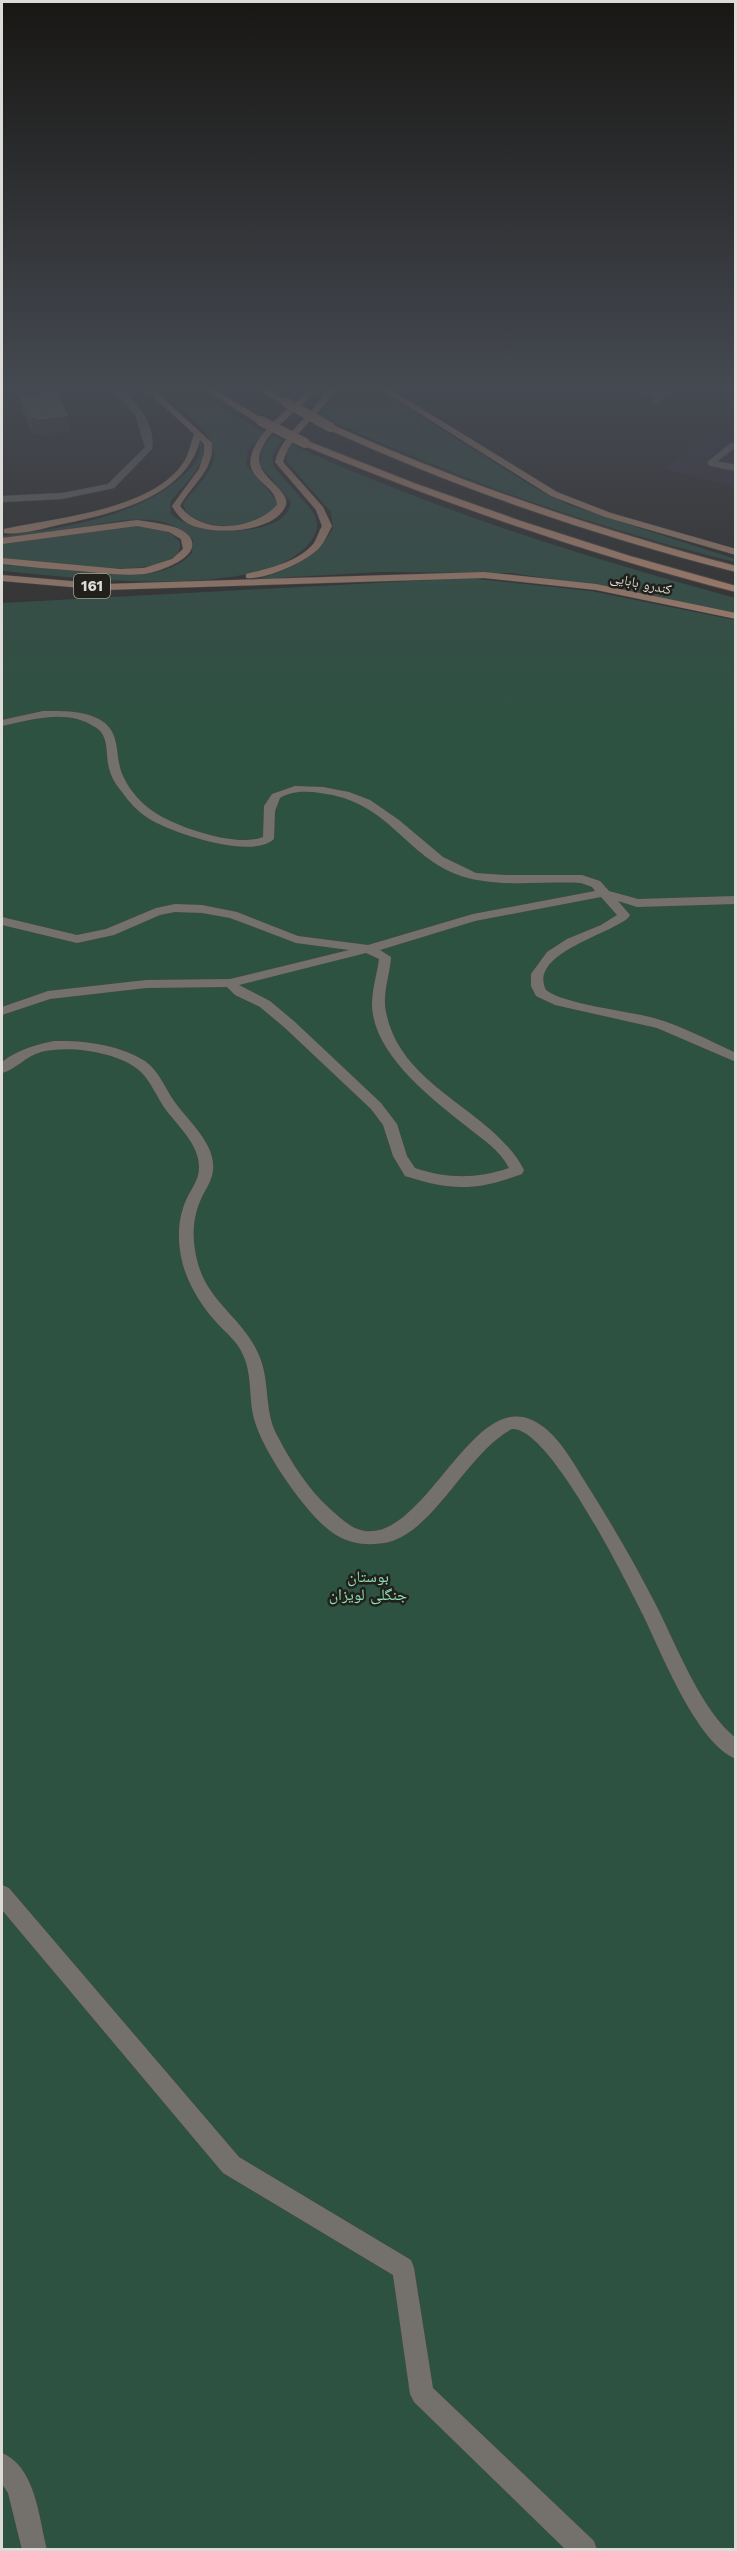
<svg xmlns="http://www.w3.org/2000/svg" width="737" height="2551" font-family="'Work Sans','Noto Naskh Arabic',sans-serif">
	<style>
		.commercial { fill: #362d3c }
		.green { fill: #2d5241 }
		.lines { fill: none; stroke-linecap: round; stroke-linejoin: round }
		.service-casing { stroke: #484643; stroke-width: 7 }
		.minor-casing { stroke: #484643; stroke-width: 1 }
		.primary-casing { stroke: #484643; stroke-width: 1 }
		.trunk-casing { stroke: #484643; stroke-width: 2 }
		.service { stroke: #74716c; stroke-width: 6 }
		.minor { fill: #74716c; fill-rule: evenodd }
		.primary { fill: #be9176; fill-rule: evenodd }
		.trunk { fill: #d79c7a; fill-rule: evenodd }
		.trunk-bridge-casing { stroke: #484643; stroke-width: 10; stroke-linecap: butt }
		.trunk-bridge { stroke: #d79c7a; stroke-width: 10 }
		.wall { fill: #4e4c47 }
		.shaded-wall { fill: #3a3733 }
		.building { fill: #5d5b57; stroke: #716f6b; stroke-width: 1.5 }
		.labels { text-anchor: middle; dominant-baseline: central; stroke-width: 5; stroke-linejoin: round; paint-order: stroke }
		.far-street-label { font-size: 14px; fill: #dddbd8; stroke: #22201b }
		.shield { fill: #22201b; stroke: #a5a39f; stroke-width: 1.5 }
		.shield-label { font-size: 15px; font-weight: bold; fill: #dddbd8 }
		.park-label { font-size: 16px; fill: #8de1b8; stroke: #22201b }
	</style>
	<rect width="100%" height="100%" fill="#2c2925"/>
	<path class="commercial" d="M710 429 735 434V487L665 469Z"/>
	<g class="green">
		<path d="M155 388H191L225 410 265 432 248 450 246 464C254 477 272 491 277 503L275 509C267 514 259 520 250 523 230 529 204 526 187 514L183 504C193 490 207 478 213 462 223 433 173 404 155 388Z"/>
		<path d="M336 388H376L535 488 569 505 735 559V562C593 527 452 478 319 415L332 400Z"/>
		<path d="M272 435 283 440 273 453V466L310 508C319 519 319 530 311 541 266 603 70 577 2 571V565L136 575C157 573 177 569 192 553L193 540C163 505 104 524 67 530 45 533 23 536 2 538V536C64 528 141 517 187 472 197 463 203 452 199 439 213 465 181 484 170 503L171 514C192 536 287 540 291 502L260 465 262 449Z"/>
		<path d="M292 444C326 461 361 475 397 489 507 533 621 567 735 598V614L602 586 510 573 380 572 258 579C289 570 317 558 333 528L331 512 287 462V452Z"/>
		<path d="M133 526C149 526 171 528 180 543 184 587 28 561 2 558V544Z"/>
		<path d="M468 578 591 591 735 620V2549L2 2550V603Z"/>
	</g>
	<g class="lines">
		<g class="service-casing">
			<g id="service">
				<path d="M633 388 663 394"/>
				<path d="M655 402 669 388"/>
				<path d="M736 447 732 446 711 463 736 468"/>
			</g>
		</g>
		<g class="minor-casing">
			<g id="minor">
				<path d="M111 388H120C137 402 156 426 152 449L114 488 62 499 2 502V496L62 493 108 484 145 447 135 414Z"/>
				<path d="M43 711C63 711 88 710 105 723 122 738 114 760 124 778 130 791 142 804 154 812 176 827 237 848 263 837L264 806 272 794 295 786 323 787 349 792 370 800 399 820 443 857 476 873 505 875H582L600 881 609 891 638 899 736 896V904L637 907 618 901 630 915 628 918C608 935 528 954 546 990 563 1004 628 1011 654 1018 682 1026 708 1040 736 1053V1062L657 1028 555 1005 536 996 531 986V974L547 952 567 939 601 925 617 915 601 897 475 921 380 950 391 957C390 975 382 994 386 1012 401 1089 493 1109 524 1170L522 1174C475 1191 452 1191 405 1176L393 1156 383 1125 371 1109 285 1028 260 1007 235 995 227 987 146 988 50 999 2 1015V1007L48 991 146 980 230 979 349 950 296 943 230 918 202 913 175 912 160 915 114 935 77 943 2 925V917L77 935 106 929 156 908 175 904 202 905 237 912 298 936 368 945 473 914 595 891 592 887 581 883C542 881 499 888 461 876 405 857 390 801 320 793 306 791 292 791 280 798L275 811 274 839C252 860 171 833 148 818 138 812 129 802 122 792 116 785 111 777 109 768 105 753 110 736 95 727 67 708 31 720 2 726V720ZM366 953 379 959C377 974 372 989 372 1005 373 1054 431 1098 466 1126 482 1139 499 1149 509 1168 477 1179 447 1179 415 1168L407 1156 397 1124 381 1103 295 1022 270 1001 239 985Z"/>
				<path d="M54 1041C84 1040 120 1045 145 1061 159 1071 165 1088 174 1101 188 1121 216 1144 213 1170 212 1181 205 1190 201 1199 192 1219 192 1240 197 1260 207 1302 242 1317 258 1353 271 1380 263 1411 278 1437 291 1462 308 1489 329 1508 340 1517 350 1529 365 1531 425 1539 472 1392 532 1420 556 1431 571 1459 584 1480 610 1521 634 1562 656 1605 676 1644 701 1711 736 1738V1759C697 1744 661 1652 643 1615 626 1581 549 1426 512 1429 467 1453 436 1529 389 1542 371 1546 353 1545 336 1535 309 1519 264 1453 255 1422 248 1400 253 1376 243 1355 238 1342 226 1333 217 1323 202 1307 189 1286 183 1265 177 1243 177 1219 187 1198 192 1188 199 1179 199 1168 200 1146 179 1127 166 1110 157 1098 152 1083 141 1072 120 1052 69 1045 41 1052 26 1056 15 1070 2 1073V1062C17 1050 35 1045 54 1041Z"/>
				<path d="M2 1885 9 1888 239 2157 411 2260 414 2268 433 2388 594 2541 597 2550H566L414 2402 410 2394 393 2275 223 2173 2 1910Z"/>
				<path d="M2 2453C36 2467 39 2519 47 2550H22L8 2493 2 2484Z"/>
			</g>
		</g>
		<g class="primary-casing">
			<g id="primary">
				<path d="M144 388H152L212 443C214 471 192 484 180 506 202 536 254 530 277 505 276 489 261 485 253 472 238 444 293 406 310 388H318C302 410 269 426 260 453 252 477 294 490 285 507 273 533 213 535 191 525 182 521 177 514 172 506L199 469 204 453V444L200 440C185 499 110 514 58 525 42 529 20 535 4 533V529C54 518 156 510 185 460 189 453 191 443 194 434Z"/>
				<path d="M328 388H336C322 415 292 431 283 462L323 507 332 526C328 533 325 541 320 547 307 562 265 580 246 578V574C267 569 299 562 314 543 317 538 319 531 322 526L316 510 275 462C283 431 313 416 328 388Z"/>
				<path d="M379 388H388L557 492 611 513 736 549V555L605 517 551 496Z"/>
				<path d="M137 520C152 523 179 524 189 536 205 557 158 572 144 574 123 576 101 573 80 571 54 569 27 567 2 564V558L120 569 144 568 172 559 183 549 181 539 169 532 137 526 2 544V538Z"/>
				<path d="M484 572 596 584 736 613V619L596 590 484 578 105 590 2 581V575L105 584Z"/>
			</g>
		</g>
		<g class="trunk-casing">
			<g id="trunk">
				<path d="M202 388H212L266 421 258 423Z"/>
				<path d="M255 388H265L291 403 284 405Z"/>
				<path d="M327 425H333C463 484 597 529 736 566V572C595 536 459 489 327 429Z"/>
				<path d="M305 440 414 483 521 521 630 556 736 586V592C587 554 443 503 302 445L300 443Z"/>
			</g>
		</g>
		<use href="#service" class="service"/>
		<use href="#minor" class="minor"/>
		<use href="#primary" class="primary"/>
		<use href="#trunk" class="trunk"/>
		<g class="trunk-bridge-casing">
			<g id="trunk-bridge">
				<path d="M287 403 330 427"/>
				<path d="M261 421 305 443"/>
			</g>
		</g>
		<use href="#trunk-bridge" class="trunk-bridge"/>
	</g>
	<path class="wall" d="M21 396 67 415 69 432 40 436 39 433 33 434 23 413Z"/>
	<g class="shaded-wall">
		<path d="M67 415 69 432 40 436 38 419Z"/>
		<path d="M36 416 39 433 33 434 31 417Z"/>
	</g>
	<path class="building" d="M55 392 67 415 38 419 36 416 31 417 21 396Z"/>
	<linearGradient id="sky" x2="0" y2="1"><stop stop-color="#181714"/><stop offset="0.52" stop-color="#454951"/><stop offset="1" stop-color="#454951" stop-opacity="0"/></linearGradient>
	<rect width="737" height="745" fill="url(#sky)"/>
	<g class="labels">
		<g class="far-street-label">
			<text transform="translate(641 583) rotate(12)">کندرو بابایی</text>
		</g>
		<rect class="shield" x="74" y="574" width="36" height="24" rx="4.5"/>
		<g class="shield-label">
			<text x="92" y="586">161</text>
		</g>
		<g class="park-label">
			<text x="368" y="1576">بوستان<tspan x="368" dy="18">جنگلی لویزان</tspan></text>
		</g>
	</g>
	<rect width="737" height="2551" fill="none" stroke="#dddbd8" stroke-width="6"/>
</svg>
